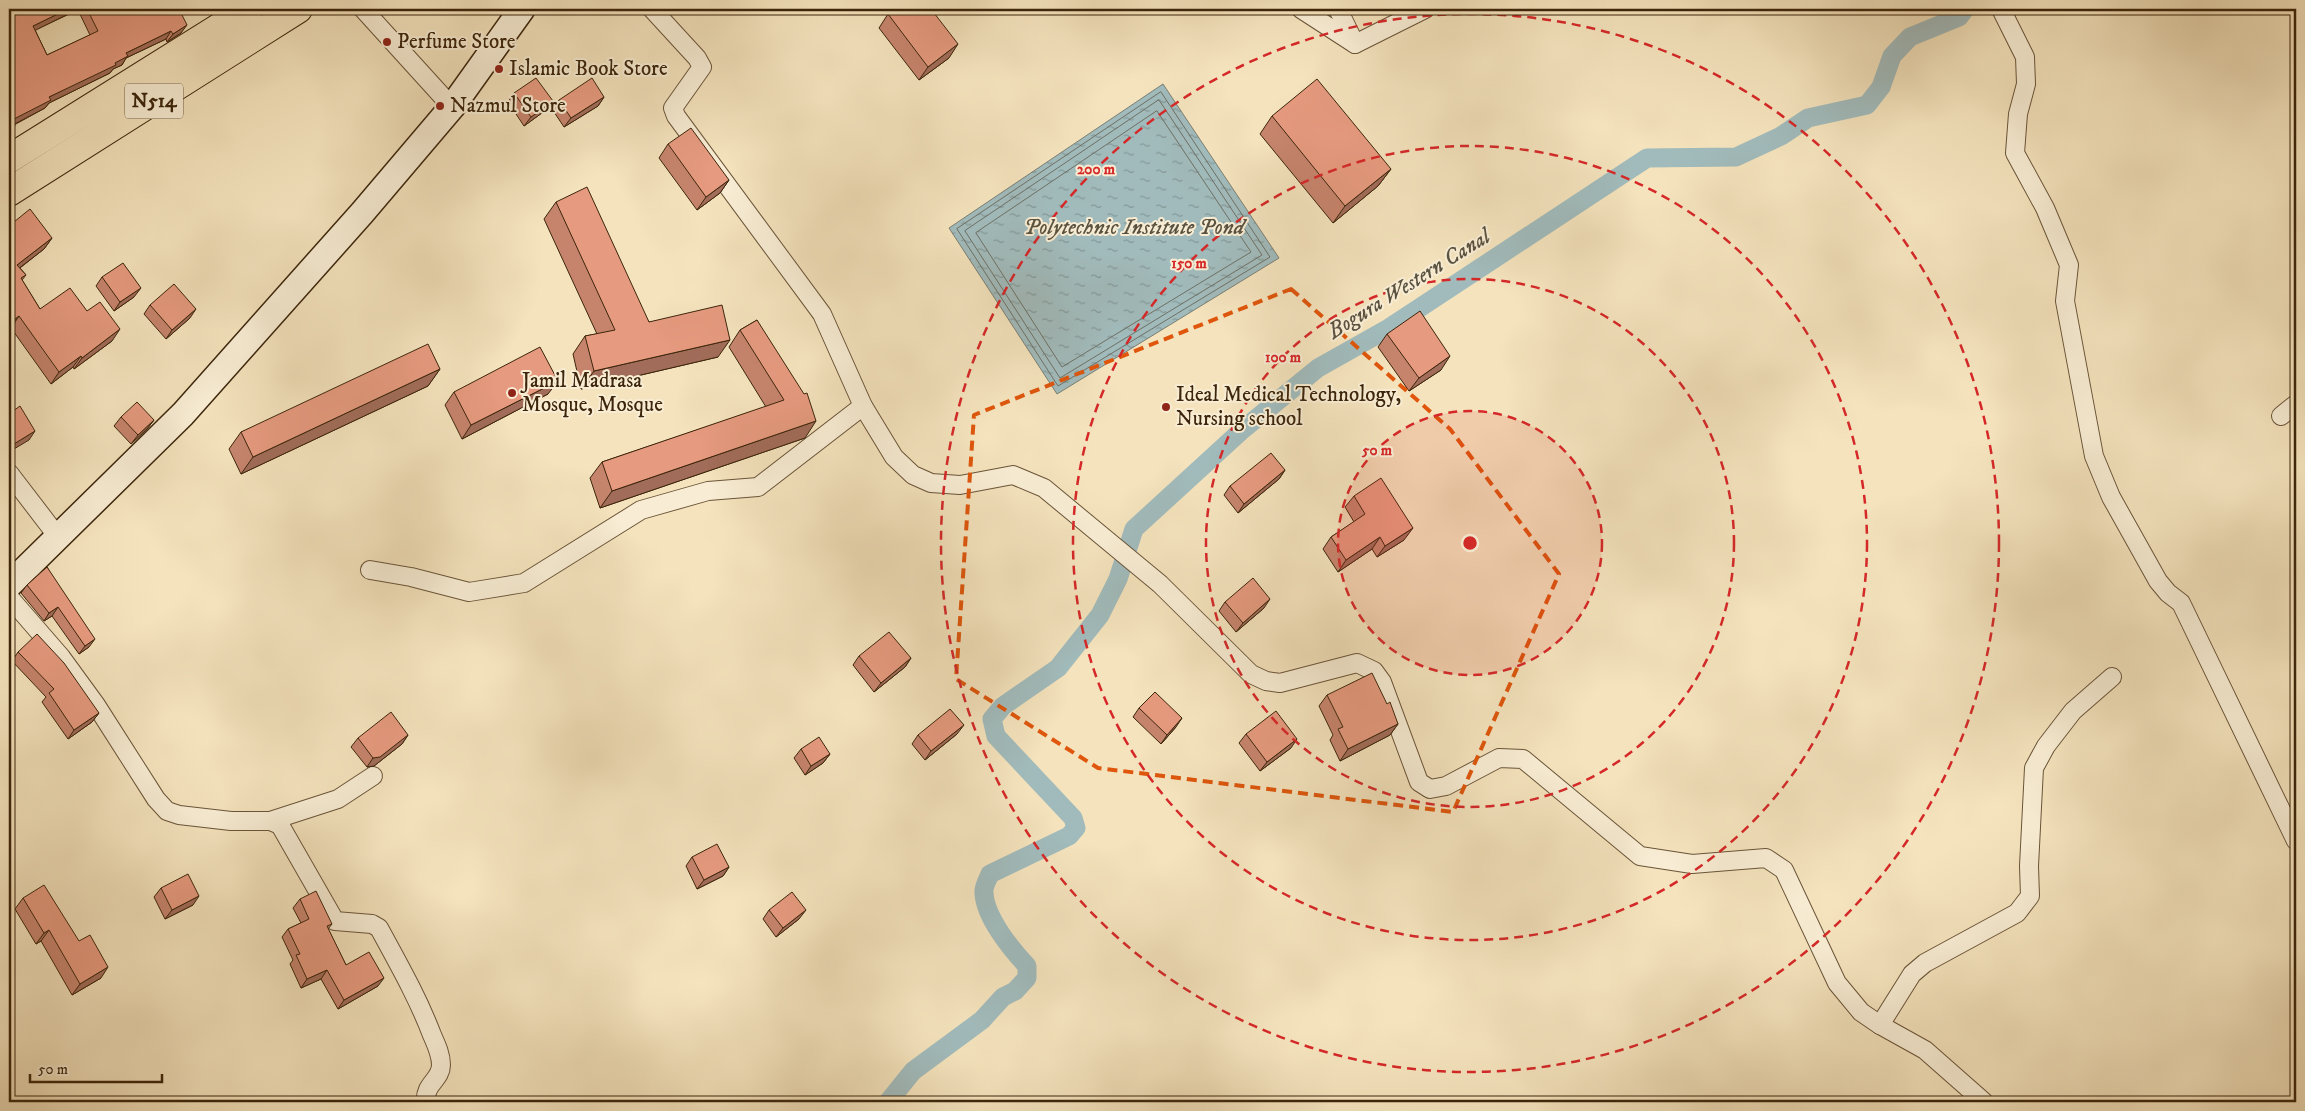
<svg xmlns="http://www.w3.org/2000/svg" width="2305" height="1111" font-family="'IM FELL DW Pica',serif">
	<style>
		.water { fill: url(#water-ripples); stroke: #797f75 }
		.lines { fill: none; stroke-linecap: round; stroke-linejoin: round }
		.shore { stroke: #6e7064; stroke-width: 1 }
		.canal { stroke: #a1bbbc; stroke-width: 19 }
		.street-casing { stroke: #6a5438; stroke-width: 20 }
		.secondary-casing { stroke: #3c250b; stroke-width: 28 }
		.highway-casing { stroke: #3c250b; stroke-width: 30 }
		.street { stroke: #f8edd4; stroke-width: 18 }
		.secondary { stroke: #f8edd4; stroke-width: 25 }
		.highway { stroke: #f4e3bd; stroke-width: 28 }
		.wall { fill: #c6846d; stroke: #3c250b; fill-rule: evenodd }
		.shaded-wall { fill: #a16c59; stroke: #3c250b }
		.building { fill: #e69a7f; stroke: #3c250b }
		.marked { fill: none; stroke: #df560c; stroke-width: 4; stroke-dasharray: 10 6; stroke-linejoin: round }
		.ring { fill: none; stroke: #d62828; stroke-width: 2.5; stroke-dasharray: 9 6 }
		.poi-dot { fill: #8f2418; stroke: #f8edd4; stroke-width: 2 }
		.labels { text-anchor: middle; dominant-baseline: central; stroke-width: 4; stroke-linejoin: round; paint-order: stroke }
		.shield { fill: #f8edd4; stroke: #746147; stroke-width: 1 }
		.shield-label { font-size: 20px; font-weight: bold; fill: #3c250b }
		.poi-label { font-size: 21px; fill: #3c250b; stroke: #f8edd4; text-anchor: start }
		.water-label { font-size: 22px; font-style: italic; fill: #5a5240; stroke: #f8edd4 }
		.centre { fill: #d62828; stroke: #f8edd4; stroke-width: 2.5 }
		.ring-label { font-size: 15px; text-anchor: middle; font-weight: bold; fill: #d62828; stroke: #f8edd4; stroke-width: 4; stroke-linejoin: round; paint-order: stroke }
	</style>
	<defs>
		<pattern id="water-ripples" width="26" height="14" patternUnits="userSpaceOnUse" patternTransform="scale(1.25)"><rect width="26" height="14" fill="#a1bbbc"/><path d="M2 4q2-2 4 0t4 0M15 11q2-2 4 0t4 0" fill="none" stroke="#849897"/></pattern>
	</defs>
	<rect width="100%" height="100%" fill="#f4e3bd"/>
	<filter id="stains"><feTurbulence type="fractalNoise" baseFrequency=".004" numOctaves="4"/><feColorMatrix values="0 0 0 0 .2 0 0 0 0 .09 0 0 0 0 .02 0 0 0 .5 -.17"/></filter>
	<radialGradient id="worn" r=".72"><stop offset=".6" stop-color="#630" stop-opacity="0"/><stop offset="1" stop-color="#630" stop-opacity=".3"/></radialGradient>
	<path class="water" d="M1163 84 1279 258 1057 394 949 228Z"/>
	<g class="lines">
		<g class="shore">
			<path d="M1161 92 1270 257 1058 386 957 229Z"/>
			<path d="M1159 100 1262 255 1060 378 965 231Z"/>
			<path d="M1157 111 1251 252 1062 367 976 233Z"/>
		</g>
		<path class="canal" d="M888 1102 913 1071 982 1020 1003 997 1015 991 1027 978V966C1011 949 985 917 984 893 983 887 988 879 990 874L1069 836 1076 828 1073 818 996 736 992 719 1003 706 1058 668 1100 615 1118 579 1134 529 1241 431 1318 368 1389 328 1647 158 1736 157 1781 136 1808 118 1867 105 1881 87 1892 56 1910 37 1959 17 1965 9"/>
		<g class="street-casing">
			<g id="street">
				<path d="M363 9 452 107"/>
				<path d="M652 9 697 58 702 67 673 108 676 116 822 314 863 406 894 457 913 475 931 483 960 485 1013 475 1044 488 1160 584 1251 674 1266 681 1280 683 1357 663 1374 671 1382 682 1419 782 1430 789 1446 786 1499 758 1523 759 1640 856 1692 864 1766 858 1784 870 1837 983 1861 1012 1880 1025 1912 974 1925 963 2017 913 2030 896 2029 866 2034 768 2046 746 2073 711 2112 677"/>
				<path d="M1301 9 1355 44 1425 9"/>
				<path d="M1338 9 1355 44"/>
				<path d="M2001 9 2025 57 2026 84 2018 114 2015 153 2045 208 2069 265 2065 301 2094 456 2111 497 2158 581 2168 593 2181 603 2296 841"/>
				<path d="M2281 416 2296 404"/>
				<path d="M9 473 58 537"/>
				<path d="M370 570 411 577 469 592 524 583 641 510 708 491 758 487 863 406"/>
				<path d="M9 597 61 657 96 705 156 799 167 811 179 815 231 821H270L280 825 335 921 372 924 379 928C398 963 418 998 432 1035 436 1044 441 1054 441 1065 441 1080 424 1084 426 1102"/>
				<path d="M270 821 338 799 373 776"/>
				<path d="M1880 1025 1925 1050 1984 1102"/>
			</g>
		</g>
		<g class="secondary-casing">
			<path id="secondary" d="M9 585 183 414 362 213 452 107 522 9"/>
		</g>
		<g class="highway-casing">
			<g id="highway">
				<path d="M9 159 249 9"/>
				<path d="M9 192 298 9"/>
			</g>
		</g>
		<use href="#street" class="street"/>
		<use href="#secondary" class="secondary"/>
		<use href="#highway" class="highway"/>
	</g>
	<g class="wall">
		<path d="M9 9H181H179L181 33 167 42 166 39 126 58 122 65 113 69 110 73 49 103 45 108 14 125 9 135ZM78 10 90 35 47 55 35 30Z"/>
		<path d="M204 9H214L206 13Z"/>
		<path d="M888 14 949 58 919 80 879 28Z"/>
		<path d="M514 93 546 110 524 126 508 102Z"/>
		<path d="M604 97 598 106 564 127 552 109 559 100Z"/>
		<path d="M1272 116 1391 169 1378 186 1333 223 1260 134Z"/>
		<path d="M668 144 729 180 720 193 697 210 659 158Z"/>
		<path d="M556 202 649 322 718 357 581 389 573 354 585 336 597 334 544 219Z"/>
		<path d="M9 226 52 238 44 249 20 268 26 275 22 280 40 309 87 311 112 341 74 369 73 367 51 384 11 328 9 329Z"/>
		<path d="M102 277 134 297 114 311 96 286Z"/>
		<path d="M150 305 190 318 166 339 144 314Z"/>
		<path d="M757 320 805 438 600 508 590 478 602 462 766 407 729 347 740 330Z"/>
		<path d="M1387 334 1441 370 1409 391 1378 347Z"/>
		<path d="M440 369 428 386 241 474 229 449 241 432Z"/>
		<path d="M454 392 548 394 462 439 445 405Z"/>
		<path d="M121 417 154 420 147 429 131 444 114 426Z"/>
		<path d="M1285 470 1279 479 1238 513 1224 495 1230 486Z"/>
		<path d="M1354 496 1404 540 1377 557 1372 549 1338 572 1323 549 1331 537 1354 522 1345 507Z"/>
		<path d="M47 567 89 647 79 654 52 616 44 621 21 593 27 585Z"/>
		<path d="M1225 602 1264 608 1236 632 1219 611Z"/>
		<path d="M18 652 99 713 92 722 68 739 42 702 46 697 12 661Z"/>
		<path d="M859 656 911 658 905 667 874 692 853 665Z"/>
		<path d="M1327 695 1387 704 1398 724 1390 735 1340 761 1330 740 1333 735 1319 706Z"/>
		<path d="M1139 708 1176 727 1161 744 1133 717Z"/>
		<path d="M957 734 925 760 912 744 918 735Z"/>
		<path d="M1246 734 1291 748 1260 771 1239 743Z"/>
		<path d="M408 735 402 744 374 766 367 767 351 747 358 738Z"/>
		<path d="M801 749 830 754 823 763 805 775 794 758Z"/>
		<path d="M692 857 729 867 723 876 697 889 686 866Z"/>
		<path d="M161 888 193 905 165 919 154 897Z"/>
		<path d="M23 898 101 978 72 995 41 941 36 944 15 909Z"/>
		<path d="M300 899 332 924 328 929 346 965 378 986 338 1009 321 979 301 988 290 964 293 960 282 937 288 929 301 923 293 908Z"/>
		<path d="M769 910 799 919 776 937 763 919Z"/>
	</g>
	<g class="shaded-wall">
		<path d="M68 9H78L28 34 33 26Z"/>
		<path d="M209 9H214L206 13Z"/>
		<path d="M187 25 181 33 167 42 173 34Z"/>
		<path d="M171 31 166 39 126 58 122 65 113 69 110 73 49 103 45 108 9 127 12 120 49 97 115 63 126 53Z"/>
		<path d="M958 44 949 58 919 80 928 67Z"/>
		<path d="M604 97 598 106 564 127 571 118Z"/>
		<path d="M553 101 546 110 524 126 531 117Z"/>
		<path d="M15 126 9 135V130Z"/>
		<path d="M1391 169 1378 186 1333 223 1345 206Z"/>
		<path d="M729 180 720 193 697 210 706 197Z"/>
		<path d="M52 238 44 249 9 276 17 265Z"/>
		<path d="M141 288 134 297 114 311 120 302Z"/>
		<path d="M196 309 190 318 166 339 172 330Z"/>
		<path d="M19 316 11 328 9 329V327L15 319Z"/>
		<path d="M120 329 112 341 74 369 82 358Z"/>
		<path d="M730 340 718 357 581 389 594 371Z"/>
		<path d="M81 356 73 367 51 384 59 372Z"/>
		<path d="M1450 356 1441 370 1409 391 1419 378Z"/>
		<path d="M14 363 9 370V367Z"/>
		<path d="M440 369 428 386 241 474 253 457Z"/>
		<path d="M558 381 548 394 462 439 471 425Z"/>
		<path d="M154 420 147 429 131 444 138 435Z"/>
		<path d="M816 421 805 438 600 508 612 491Z"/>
		<path d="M35 431 29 440 9 452V447Z"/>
		<path d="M1285 470 1279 479 1238 513 1244 504Z"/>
		<path d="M1413 528 1404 540 1377 557 1385 546Z"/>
		<path d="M1380 537 1372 549 1338 572 1346 560Z"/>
		<path d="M1270 599 1264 608 1236 632 1243 623Z"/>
		<path d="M58 607 52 616 44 621 49 613Z"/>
		<path d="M95 639 89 647 79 654 85 646Z"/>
		<path d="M911 658 905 667 874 692 881 683Z"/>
		<path d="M99 713 92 722 68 739 74 730Z"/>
		<path d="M1182 718 1176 727 1161 744 1167 735Z"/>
		<path d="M1398 724 1390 735 1340 761 1348 749Z"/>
		<path d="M964 725 957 734 925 760 931 751Z"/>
		<path d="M408 735 402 744 374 766 367 767 373 758Z"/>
		<path d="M1297 739 1291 748 1260 771 1267 762Z"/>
		<path d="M830 754 823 763 805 775 811 766Z"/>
		<path d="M729 867 723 876 697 889 704 880Z"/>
		<path d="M199 896 193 905 165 919 172 910Z"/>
		<path d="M806 910 799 919 776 937 783 928Z"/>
		<path d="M49 930 41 941 36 944 44 933Z"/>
		<path d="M108 967 101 978 72 995 80 984Z"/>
		<path d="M327 970 321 979 301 988 307 979Z"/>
		<path d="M384 978 378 986 338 1009 344 1000Z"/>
	</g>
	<g class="building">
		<path d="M9 9H68L33 26 47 55 98 31 87 9H179L187 25 173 34 171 31 126 53 128 56 115 63 116 65 49 97 51 100 12 120 15 126 9 130Z"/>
		<path d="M896 9H931L958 44 928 67 888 14Z"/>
		<path d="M536 78 553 101 531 117 514 93Z"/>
		<path d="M592 78 604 97 571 118 559 100Z"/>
		<path d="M1317 79 1391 169 1345 206 1272 116Z"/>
		<path d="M691 128 729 180 706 197 668 144Z"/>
		<path d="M587 187 649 322 722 305 730 340 594 371 585 336 615 330 556 202Z"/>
		<path d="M30 209 52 238 17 265 26 275 21 278 40 309 70 288 87 311 100 302 120 329 82 358 81 356 59 372 19 316 15 319 9 310V226Z"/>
		<path d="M123 263 141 288 120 302 102 277Z"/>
		<path d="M174 284 196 309 172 330 150 305Z"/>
		<path d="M1420 311 1450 356 1419 378 1387 334Z"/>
		<path d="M757 320 804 394 807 393 816 421 612 491 602 462 784 400 740 330Z"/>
		<path d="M428 344 440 369 253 457 241 432Z"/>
		<path d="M540 347 558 381 471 425 454 392Z"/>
		<path d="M9 355 14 363 9 367Z"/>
		<path d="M137 402 154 420 138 435 121 417Z"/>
		<path d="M20 406 35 431 9 447V414Z"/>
		<path d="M1271 453 1285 470 1244 504 1230 486Z"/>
		<path d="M1381 478 1413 528 1385 546 1380 537 1346 560 1331 537 1365 514 1354 496Z"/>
		<path d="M47 567 95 639 85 646 58 607 49 613 27 585Z"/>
		<path d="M1253 578 1270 599 1243 623 1225 602Z"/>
		<path d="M889 632 911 658 881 683 859 656Z"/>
		<path d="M37 634 64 663 99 713 74 730 49 693 54 689 18 652Z"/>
		<path d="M1372 673 1387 704 1390 702 1398 724 1348 749 1338 729 1343 727 1327 695Z"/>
		<path d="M1155 692 1182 718 1167 735 1139 708Z"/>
		<path d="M950 709 964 725 931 751 918 735Z"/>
		<path d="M1276 711 1297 739 1267 762 1246 734Z"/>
		<path d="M391 712 408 735 380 757 373 758 358 738Z"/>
		<path d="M819 737 830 754 811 766 801 749Z"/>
		<path d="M717 844 729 867 704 880 692 857Z"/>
		<path d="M188 874 199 896 172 910 161 888Z"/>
		<path d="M44 885 79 941 90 935 108 967 80 984 49 930 44 933 23 898Z"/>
		<path d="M316 891 332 924 327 926 346 965 369 952 384 978 344 1000 327 970 307 979 296 955 300 954 288 929 309 919 300 899Z"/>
		<path d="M792 892 806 910 783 928 769 910Z"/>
	</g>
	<path class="marked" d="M1291 289 1450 429 1559 574 1453 812 1098 768 956 679 974 415Z"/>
	<circle cx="1470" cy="543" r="132" fill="#d62828" fill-opacity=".12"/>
	<g class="ring">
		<circle cx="1470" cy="543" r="132"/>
		<circle cx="1470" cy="543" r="264"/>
		<circle cx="1470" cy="543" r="397"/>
		<circle cx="1470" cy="543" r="529"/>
	</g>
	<g class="poi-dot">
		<circle cx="387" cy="42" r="5"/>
		<circle cx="499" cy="69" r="5"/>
		<circle cx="440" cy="106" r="5"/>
		<circle cx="512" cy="393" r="5"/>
		<circle cx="1166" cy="407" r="5"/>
	</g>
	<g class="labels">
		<rect class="shield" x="125" y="83.5" width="58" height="35" rx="4"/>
		<g class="shield-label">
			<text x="154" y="101">N514</text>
		</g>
		<g class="poi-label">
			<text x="397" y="42">Perfume Store</text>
			<text x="509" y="69">Islamic Book Store</text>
			<text x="450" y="106">Nazmul Store</text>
			<text x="522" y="381">Jamil Madrasa<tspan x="522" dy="24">Mosque, Mosque</tspan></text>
			<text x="1176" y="395">Ideal Medical Technology,<tspan x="1176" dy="24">Nursing school</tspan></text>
		</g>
		<g class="water-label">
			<text x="1134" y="227">Polytechnic Institute Pond</text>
			<text transform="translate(1409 284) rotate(-32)">Bogura Western Canal</text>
		</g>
	</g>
	<circle cx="1470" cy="543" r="8" class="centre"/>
	<g class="ring-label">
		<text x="1096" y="174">200 m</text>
		<text x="1189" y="268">150 m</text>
		<text x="1283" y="362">100 m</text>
		<text x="1377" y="455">50 m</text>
	</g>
	<rect width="2305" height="1111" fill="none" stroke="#f4e3bd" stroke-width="30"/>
	<rect x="10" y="10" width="2285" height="1091" fill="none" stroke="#3c250b" stroke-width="2.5"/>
	<rect x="15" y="15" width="2275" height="1081" fill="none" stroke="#3c250b"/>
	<path d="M30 1074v8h132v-8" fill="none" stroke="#3c250b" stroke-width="2.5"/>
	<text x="38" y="1074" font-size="15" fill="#3c250b" stroke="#f8edd4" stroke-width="4" paint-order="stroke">50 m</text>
	<rect width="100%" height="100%" filter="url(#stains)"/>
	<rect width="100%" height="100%" fill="url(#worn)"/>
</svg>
